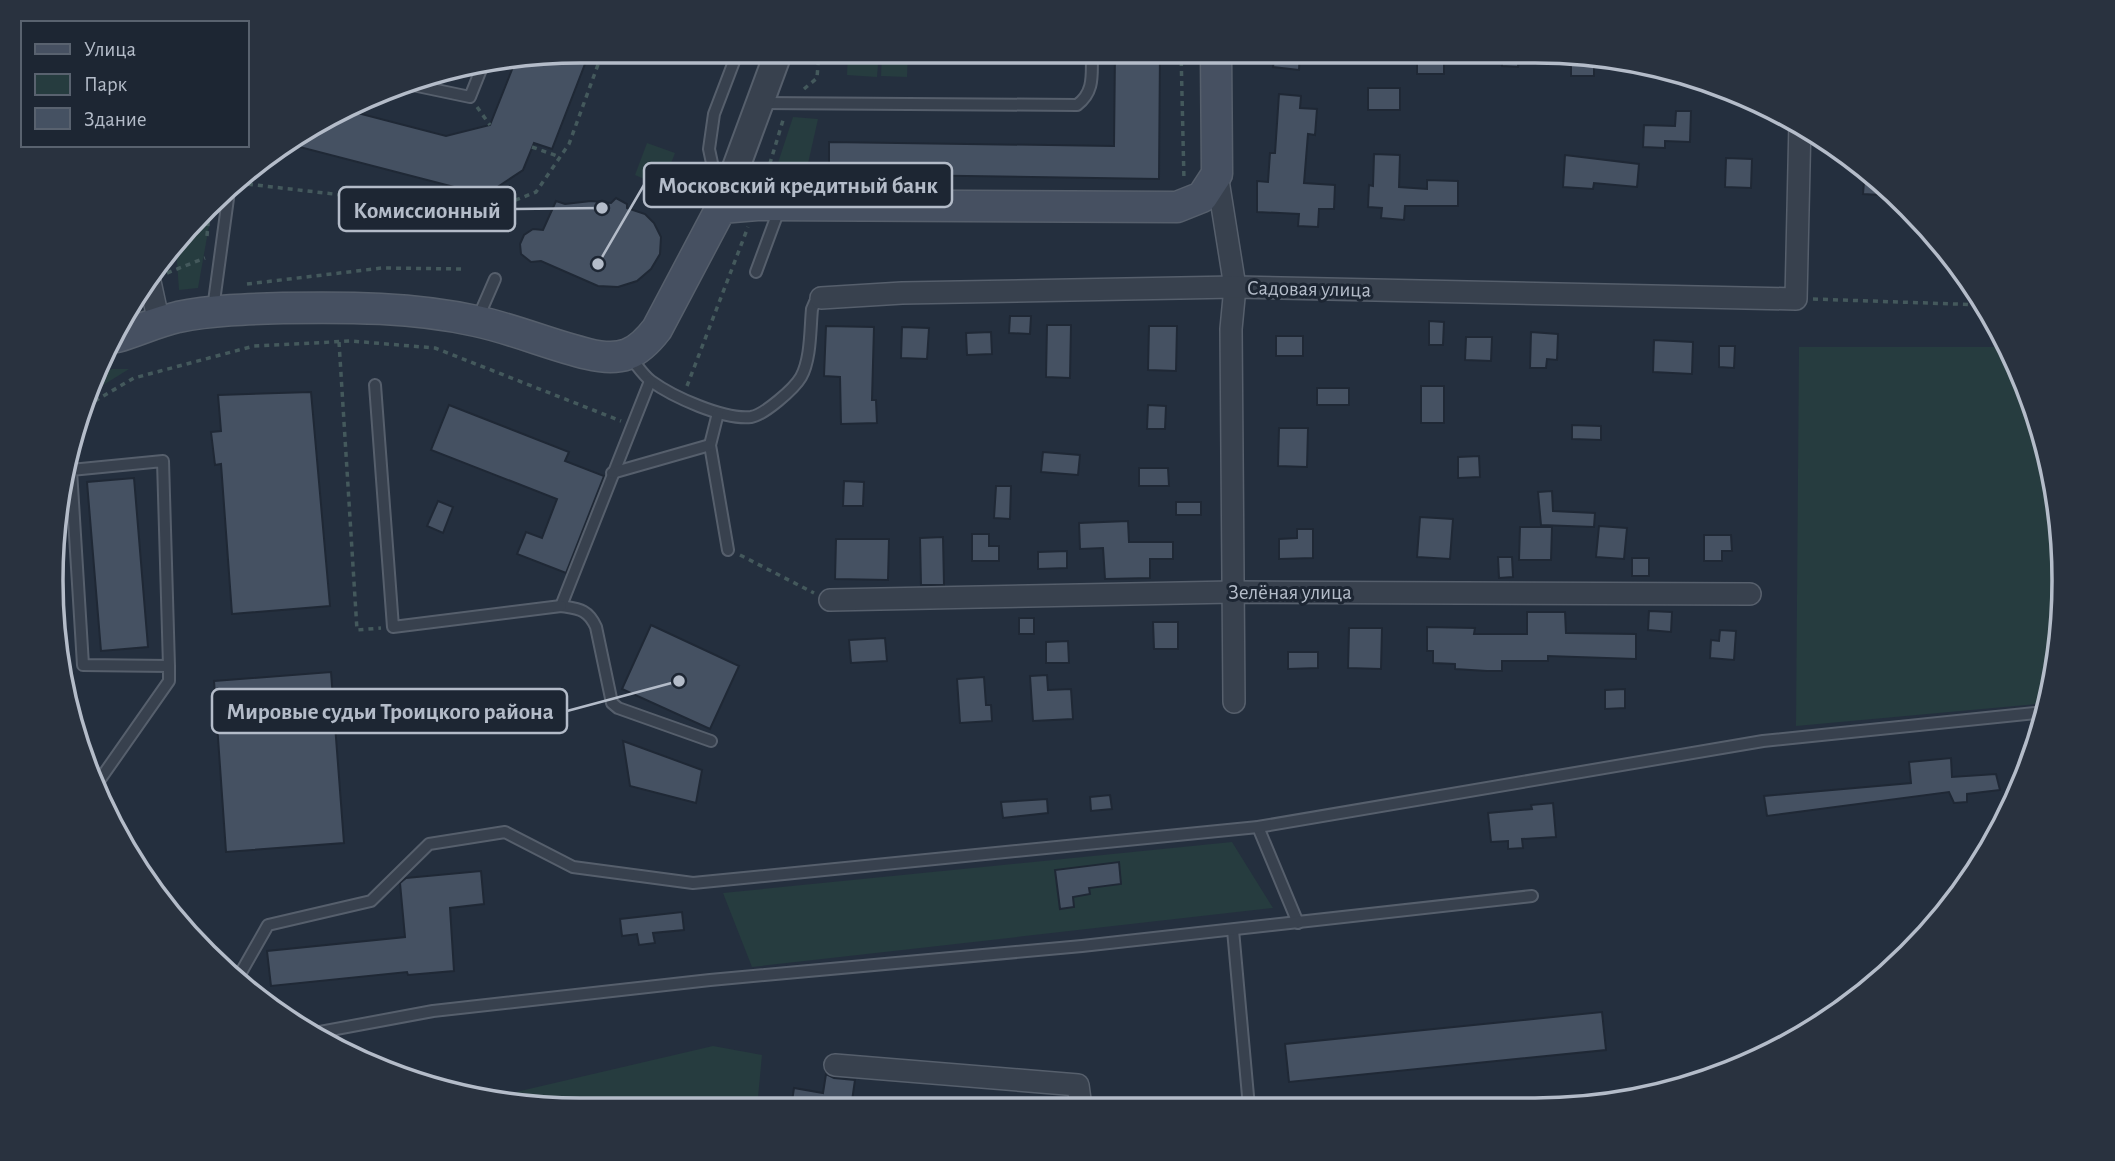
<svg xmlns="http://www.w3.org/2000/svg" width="2115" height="1161" font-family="'Alegreya Sans',sans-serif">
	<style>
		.green { fill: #263c3f }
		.building { fill: #455162; stroke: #1f2835; stroke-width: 2 }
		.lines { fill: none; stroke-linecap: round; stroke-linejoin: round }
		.service-casing { stroke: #565f6c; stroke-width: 14 }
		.minor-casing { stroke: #565f6c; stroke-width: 24 }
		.tertiary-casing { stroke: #565f6c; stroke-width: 30 }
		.secondary-casing { stroke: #565f6c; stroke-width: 33 }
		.path { stroke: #44595c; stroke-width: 3.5; stroke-dasharray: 5 5; stroke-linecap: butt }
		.service { stroke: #38414e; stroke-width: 10 }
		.minor { stroke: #38414e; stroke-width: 21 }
		.tertiary { stroke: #38414e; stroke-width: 26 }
		.secondary { stroke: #465061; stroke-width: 30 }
		.labels { text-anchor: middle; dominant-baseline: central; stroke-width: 6; stroke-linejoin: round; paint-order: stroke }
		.street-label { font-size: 21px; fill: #b4bcc9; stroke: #1d2633 }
		.rim { fill: none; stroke: #b4bcc9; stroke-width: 3.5 }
		.leader { fill: none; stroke: #b4bcc9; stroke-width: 2.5 }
		.callout-dot { fill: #b4bcc9; stroke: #1d2633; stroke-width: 2.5 }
		.callout { fill: #1d2633; stroke: #b4bcc9; stroke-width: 2.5 }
		.callout-label { font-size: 23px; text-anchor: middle; font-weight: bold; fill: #b4bcc9 }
	</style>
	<rect width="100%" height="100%" fill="#242f3e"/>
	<g class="green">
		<path d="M848 51 879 52 877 77 847 75Z"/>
		<path d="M882 52 908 53 907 77 881 76Z"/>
		<path d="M793 117 818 119 805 177 775 172Z"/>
		<path d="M647 143 675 153 662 187 635 175Z"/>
		<path d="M212 209 198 288 179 290 176 248Z"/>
		<path d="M1799 347H2010L2046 443 2063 545 2060 649 2047 703 1796 726Z"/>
		<path d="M112 369H129L92 392 101 373Z"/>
		<path d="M1232 842 1273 908 752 967 723 893Z"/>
		<path d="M713 1046 762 1055 757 1108 546 1109 516 1104V1092Z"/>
	</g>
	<g class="building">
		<path d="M580 51H590L552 149 534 143 523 170 496 188H458L288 144 350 111 446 136 490 125 515 62Z"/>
		<path d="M1115 51H1160L1159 179 829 174V142L1114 146Z"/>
		<path d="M1275 52H1300L1299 70 1273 67Z"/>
		<rect x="1417" y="52" width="27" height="22"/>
		<path d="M1502 52H1519L1518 67 1502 66Z"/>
		<path d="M1571 52 1594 56V76H1571Z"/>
		<rect x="1368" y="88" width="32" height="22"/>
		<path d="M1279 94 1301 96 1300 108 1317 109 1315 135 1308 134 1304 183 1335 185 1334 209H1319L1318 227 1298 226 1299 214 1257 212V181L1268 182 1270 153H1275Z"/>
		<path d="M1676 111H1691L1690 142 1665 141V148L1643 147 1644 125 1675 126Z"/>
		<path d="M1374 154 1400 155 1399 187 1427 189V180L1458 181V206H1405L1404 220 1381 218 1382 208 1368 207 1369 185 1373 186Z"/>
		<path d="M1565 155 1639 164 1637 187 1594 183 1593 189 1563 187Z"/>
		<path d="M1726 158 1752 159 1751 188 1725 187Z"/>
		<path d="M1865 169 1883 182 1897 196 1863 194Z"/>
		<path d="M616 198 627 204V208L645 214 654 223 661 237 660 254 651 269 637 281 618 287 598 286 541 261 531 262 521 254 520 244 524 235 533 229 543 230 556 201 565 204 591 201 611 203Z"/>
		<path d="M1010 316H1031L1030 334 1009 333Z"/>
		<path d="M1429 321 1444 322 1443 345H1429Z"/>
		<path d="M1047 325H1071L1070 378 1046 377Z"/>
		<path d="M826 326 874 327 872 400H876L877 423 841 424 840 377 824 376Z"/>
		<path d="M1149 326H1177L1176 371 1148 370Z"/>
		<path d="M902 327 929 328 927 359 901 358Z"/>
		<path d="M991 332 992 354 967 355 966 333Z"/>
		<path d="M1531 332 1558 334 1557 360 1547 359 1546 368H1530Z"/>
		<rect x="1276" y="336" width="27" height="20"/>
		<path d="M1466 337H1492L1491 361 1465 360Z"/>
		<path d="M1654 340 1693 342 1692 374 1653 372Z"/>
		<path d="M1719 346H1735L1734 368 1719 367Z"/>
		<rect x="1421" y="386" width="23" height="37"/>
		<rect x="1317" y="388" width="32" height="17"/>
		<path d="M311 392 330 606 232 614 221 464 215 465 211 432 221 431 218 395Z"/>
		<path d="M449 405 569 452 565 461 604 476 566 573 517 554 526 532 542 538 557 499 431 450Z"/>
		<path d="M1148 405 1166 406 1165 429H1147Z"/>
		<path d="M1572 425 1601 426V440L1572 439Z"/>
		<path d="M1279 428H1308L1307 467 1278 466Z"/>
		<path d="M1043 452 1080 455 1078 475 1041 472Z"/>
		<path d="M1479 456 1480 477 1458 478V457Z"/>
		<path d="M1139 468H1168L1169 486H1139Z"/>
		<path d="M134 478 148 647 101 651 87 482Z"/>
		<path d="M844 481 864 482 863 506H843Z"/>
		<path d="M996 486H1011L1010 519 994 518Z"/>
		<path d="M1552 491 1553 511 1595 513 1594 527 1541 525 1538 492Z"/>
		<path d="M438 501 453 507 443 533 427 526Z"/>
		<rect x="1176" y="502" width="25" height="13"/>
		<path d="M1420 517 1453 519 1450 559 1417 557Z"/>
		<path d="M1128 521 1129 542H1173V559H1150V578L1105 579 1103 548 1080 549 1079 523Z"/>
		<path d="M1599 526 1627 528 1624 559 1596 557Z"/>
		<path d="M1520 527H1552L1551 560H1519Z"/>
		<path d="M1297 529H1313V558L1279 559V539L1297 538Z"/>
		<path d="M972 534H989V546H999V561H972Z"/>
		<path d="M1704 535H1731L1732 551H1722V561H1704Z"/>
		<path d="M943 537 944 585H921L920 538Z"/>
		<path d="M836 539H889L888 580 835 579Z"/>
		<path d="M1067 551V568L1038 569V552Z"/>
		<path d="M1498 557H1512L1513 577 1499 578Z"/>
		<rect x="1632" y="558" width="17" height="18"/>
		<path d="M1649 611 1672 612 1671 632 1648 630Z"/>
		<path d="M1527 612H1565L1566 633 1636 634V659L1548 656V661H1502V671H1487L1455 669V664L1433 663V651H1427V627L1475 628 1474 634H1527Z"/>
		<rect x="1019" y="618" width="15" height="16"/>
		<path d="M1153 622H1178V649H1154Z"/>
		<path d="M651 625 739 666 710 729 622 689Z"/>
		<path d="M1349 628H1382L1381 669 1348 668Z"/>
		<path d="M1720 630 1736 631 1734 660 1710 658 1711 640 1719 641Z"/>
		<path d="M885 638 887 661 851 663 849 640Z"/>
		<path d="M1068 641 1069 663H1046V642Z"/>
		<path d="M1288 652H1318V668L1288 669Z"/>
		<path d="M331 672 344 843 226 852 214 681Z"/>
		<path d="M1047 675 1048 690 1071 689 1073 719 1033 721 1030 676Z"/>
		<path d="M984 677 986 705H991L992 721 960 723 957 679Z"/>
		<path d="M1625 689V708L1605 709V690Z"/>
		<path d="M623 741 702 770 696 803 630 786Z"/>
		<path d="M1951 758 1952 777 1996 774 2000 790 1967 794V802L1954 803 1949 792 1767 816 1764 796 1911 783 1909 762Z"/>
		<path d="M1110 795 1112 809 1091 811 1090 797Z"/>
		<path d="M1047 799 1048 813 1003 818 1001 802Z"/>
		<path d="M1553 803 1556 837 1522 839 1523 848 1508 849V841L1491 842 1488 813 1532 809 1531 805Z"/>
		<path d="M1119 862 1121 884 1089 888 1090 894 1073 897 1074 907 1060 909 1055 870Z"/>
		<path d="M481 871 484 904 450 908 454 971 408 975 407 972 271 986 267 951 405 937 400 883 406 878Z"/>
		<path d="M682 912 684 930 653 933 655 943 639 945 637 934 622 936 620 919Z"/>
		<path d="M1602 1012 1606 1050 1289 1082 1285 1044Z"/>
		<path d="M826 1074 834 1078 855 1080 851 1108H791L794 1088 823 1093Z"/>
	</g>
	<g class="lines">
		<g class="service-casing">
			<g id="service">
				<path d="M403 83 470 97 482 67"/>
				<path d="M762 103 1077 105C1096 91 1091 72 1092 51"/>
				<path d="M719 196 709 149 714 114 738 51"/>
				<path d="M756 272 780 207"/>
				<path d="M213 309 229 191"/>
				<path d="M478 318 495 279"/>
				<path d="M630 357C637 365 643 375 651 381 673 397 724 420 751 417 764 415 794 389 801 377 811 359 810 330 812 309L815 302 821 298"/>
				<path d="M650 381 561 606C579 609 588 609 596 627L612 703 618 708 711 741"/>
				<path d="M375 385 393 627 561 606"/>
				<path d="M718 413 710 445 728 550"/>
				<path d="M612 473 710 445"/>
				<path d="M94 788 169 681V666L163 461 71 470 83 665 169 666"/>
				<path d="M1258 827 1298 923"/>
				<path d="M1233 930 1249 1107"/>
				<path d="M239 976 268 925 371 901 429 844 505 832 573 867 693 883 1258 827 1763 741 2045 712"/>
				<path d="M309 1034 433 1011 710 980 1082 946 1532 896"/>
			</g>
		</g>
		<g class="minor-casing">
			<g id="minor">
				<path d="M1217 174 1235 287 1231 329 1234 702"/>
				<path d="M149 277 159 323"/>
				<path d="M821 298 902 293 1235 287 1796 299 1800 122"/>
				<path d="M830 600 1232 592 1750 594"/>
				<path d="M835 1065 1078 1085 1081 1107"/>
			</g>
		</g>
		<g class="tertiary-casing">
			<path id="tertiary" d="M721 208 779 51"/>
		</g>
		<g class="secondary-casing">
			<path id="secondary" d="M117 337C137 331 157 322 178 317 212 310 249 309 284 308 348 307 413 307 476 321 514 329 550 345 588 354 621 362 637 355 657 329L721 208 757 205 1177 207 1202 197 1217 174 1216 51"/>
		</g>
		<g class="path">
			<path d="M1181 51 1184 181"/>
			<path d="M804 89 817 78 819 51"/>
			<path d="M477 107 490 125"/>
			<path d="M532 147 560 157"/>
			<path d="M238 183 455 208 498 207 536 192 569 144 603 51"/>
			<path d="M764 183 784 117"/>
			<path d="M207 236 209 212"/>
			<path d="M167 273 205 258"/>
			<path d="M247 284 382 268 462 269"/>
			<path d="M1813 299 1984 305"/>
			<path d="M339 342 357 630 381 628"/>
			<path d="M687 386 748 227"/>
			<path d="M86 406 134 378 254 346 351 341 435 348 621 421"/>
			<path d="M740 555 814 593"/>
		</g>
		<use href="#service" class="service"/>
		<use href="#minor" class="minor"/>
		<use href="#tertiary" class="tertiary"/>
		<use href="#secondary" class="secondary"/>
	</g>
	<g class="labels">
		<g class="street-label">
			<text transform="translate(1309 289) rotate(1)">Садовая улица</text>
			<text x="1290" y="592">Зелёная улица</text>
		</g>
	</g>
	<path d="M0 0H2115V1161H0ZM580 63H1535A517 517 0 0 1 2052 580V581A517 517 0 0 1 1535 1098H580A517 517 0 0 1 63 581V580A517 517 0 0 1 580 63Z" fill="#29323f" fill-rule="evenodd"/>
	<path class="rim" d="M580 63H1535A517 517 0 0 1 2052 580V581A517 517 0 0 1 1535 1098H580A517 517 0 0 1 63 581V580A517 517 0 0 1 580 63Z"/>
	<path class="leader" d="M598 264L644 185M602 208L515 209M679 681L567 711"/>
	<g class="callout-dot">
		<circle cx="598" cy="264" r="7"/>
		<circle cx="602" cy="208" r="7"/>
		<circle cx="679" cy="681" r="7"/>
	</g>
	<g class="callout">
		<rect x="644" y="163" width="308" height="44" rx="7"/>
		<rect x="339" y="187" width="176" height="44" rx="7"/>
		<rect x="212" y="689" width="355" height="44" rx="7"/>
	</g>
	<g class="callout-label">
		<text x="798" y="193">Московский кредитный банк</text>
		<text x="427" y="218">Комиссионный</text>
		<text x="390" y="719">Мировые судьи Троицкого района</text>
	</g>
	<rect x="21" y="21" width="228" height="126" fill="#1d2633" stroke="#59626f" stroke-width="2"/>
	<rect x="35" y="44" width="35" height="10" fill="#465061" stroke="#59626f" stroke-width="2"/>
	<text x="84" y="56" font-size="21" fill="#b4bcc9">Улица</text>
	<rect x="35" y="74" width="35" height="21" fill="#263c3f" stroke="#59626f" stroke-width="2"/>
	<text x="84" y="91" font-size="21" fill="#b4bcc9">Парк</text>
	<rect x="35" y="108" width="35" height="21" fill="#455162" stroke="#59626f" stroke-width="2"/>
	<text x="84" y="126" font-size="21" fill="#b4bcc9">Здание</text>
</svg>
